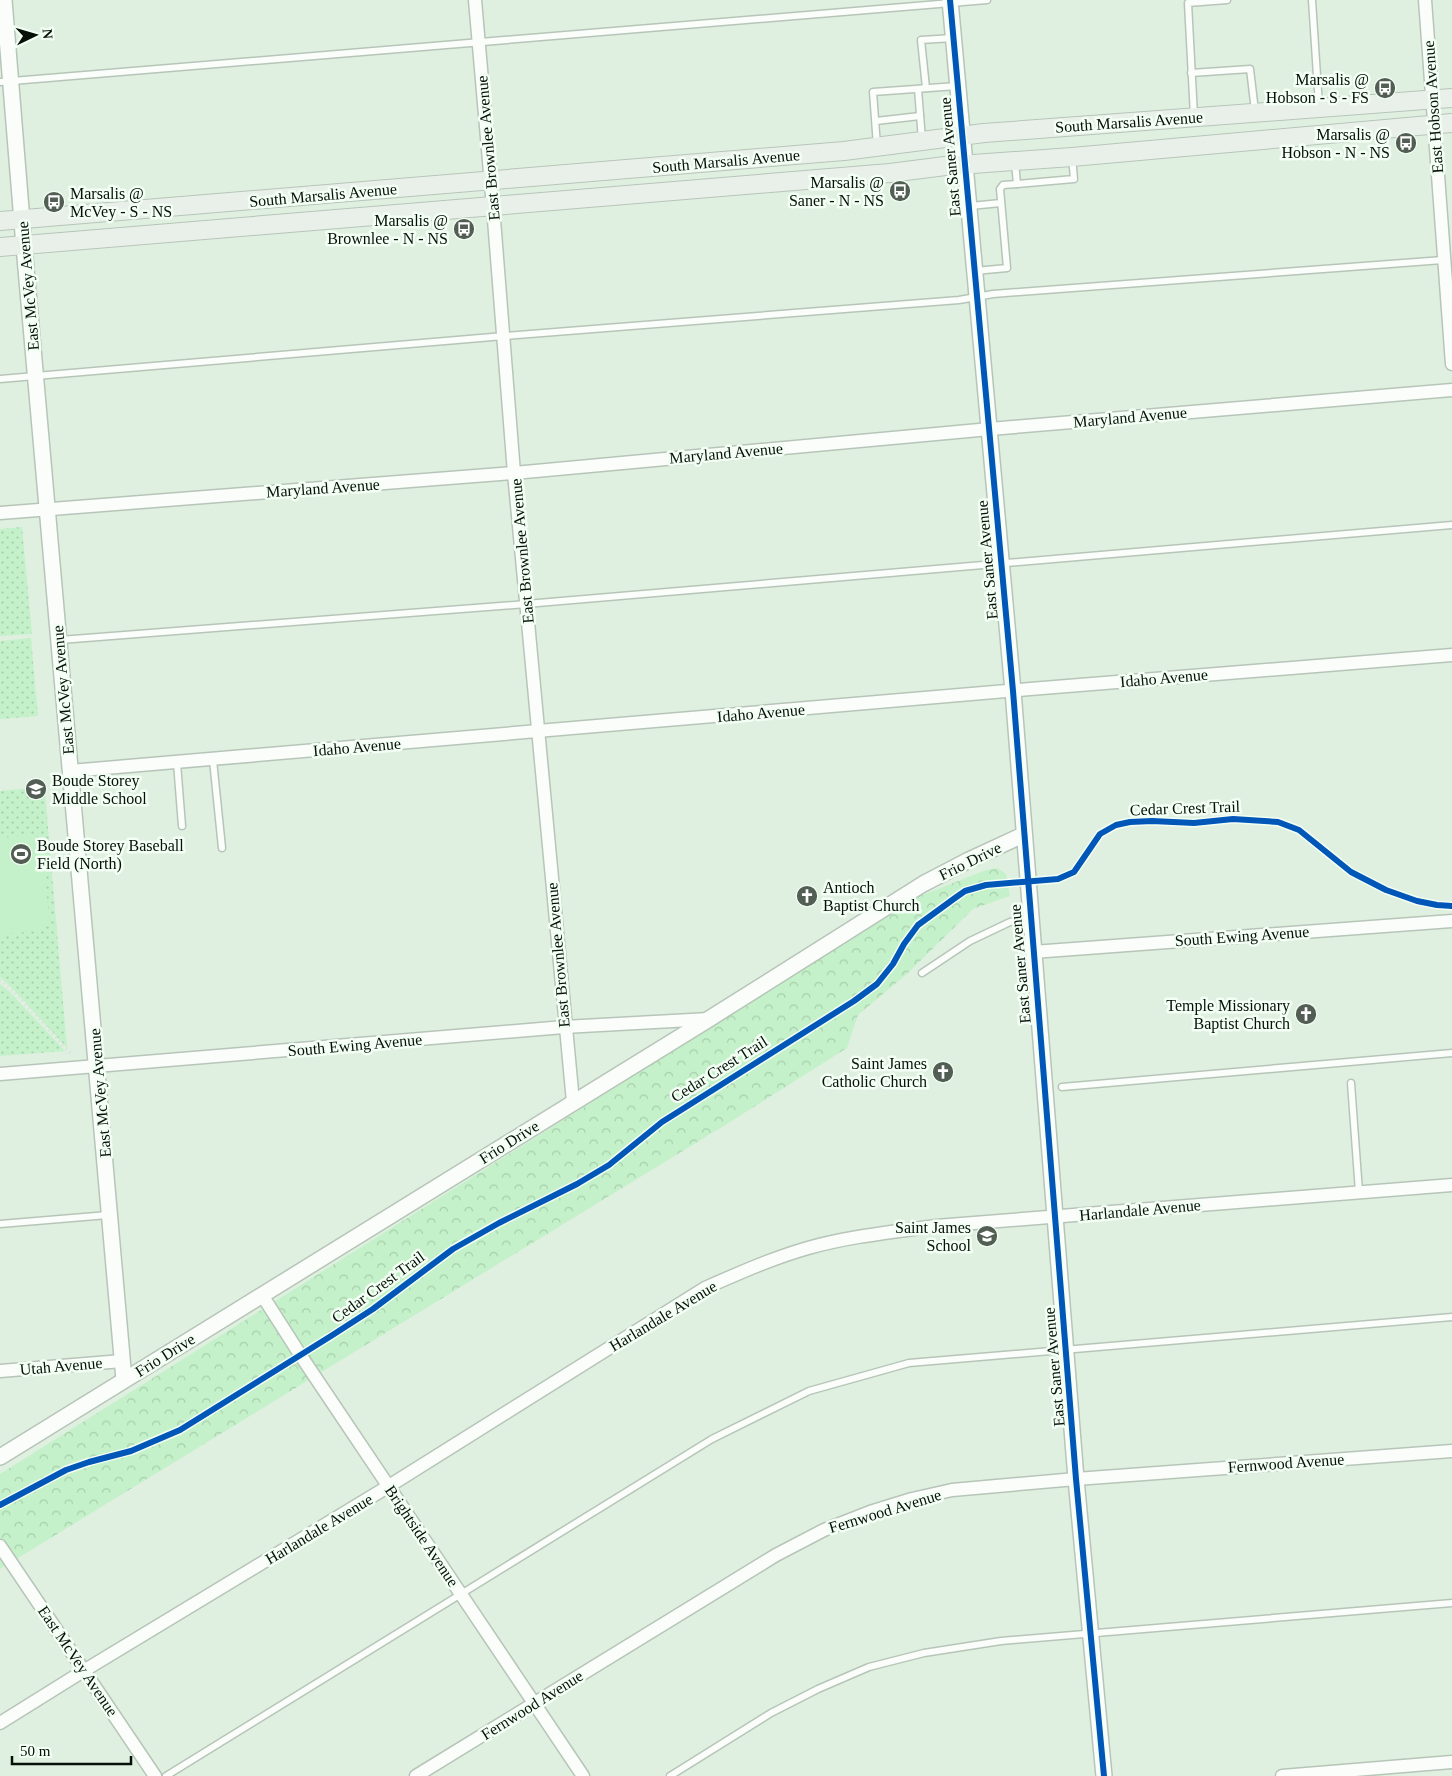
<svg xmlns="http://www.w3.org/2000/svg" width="1452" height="1776" font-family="'Times New Roman',serif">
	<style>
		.grass { fill: url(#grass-dots) }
		.forest { fill: url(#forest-crowns) }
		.garden { fill: #c4f1c9 }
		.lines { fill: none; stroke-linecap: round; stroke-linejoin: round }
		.service-casing { stroke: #b7c5b8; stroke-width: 9 }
		.minor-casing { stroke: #b7c5b8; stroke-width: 15 }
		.tertiary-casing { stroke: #b7c5b8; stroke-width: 18 }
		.secondary-casing { stroke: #b7c5b8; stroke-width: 20 }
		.path { stroke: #d8ded9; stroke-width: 3; stroke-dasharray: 1 4; stroke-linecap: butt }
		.service { stroke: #fafdfa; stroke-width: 6 }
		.minor { stroke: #fafdfa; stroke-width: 12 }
		.tertiary { stroke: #fafdfa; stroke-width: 15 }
		.secondary { stroke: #e9f0ea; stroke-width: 18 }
		.cycleway-casing { stroke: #f3fff4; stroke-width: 9 }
		.cycleway { stroke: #0057b8; stroke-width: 6 }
		.labels { text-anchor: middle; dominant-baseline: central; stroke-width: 5; stroke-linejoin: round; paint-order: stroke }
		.poi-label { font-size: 16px; fill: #061007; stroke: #f3fff4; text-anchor: end }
		.street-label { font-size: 16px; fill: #061007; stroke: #f3fff4 }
	</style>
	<defs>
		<pattern id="grass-dots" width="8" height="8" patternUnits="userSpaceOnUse" patternTransform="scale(1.25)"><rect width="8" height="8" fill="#c4f1c9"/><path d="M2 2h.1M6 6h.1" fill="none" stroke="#a7ceab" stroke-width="1.8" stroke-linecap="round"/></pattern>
		<pattern id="forest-crowns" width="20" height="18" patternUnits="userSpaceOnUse" patternTransform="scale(1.25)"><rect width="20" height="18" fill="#c4f1c9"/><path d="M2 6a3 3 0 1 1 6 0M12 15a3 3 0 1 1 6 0" fill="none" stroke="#a7ceab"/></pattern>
	</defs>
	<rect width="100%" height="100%" fill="#dff0e1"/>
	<g class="grass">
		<path d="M22 527 32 634 0 636V529Z"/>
		<path d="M31 638 38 716 0 719V641Z"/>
		<path d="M44 781 67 1048 12 988 0 977V791L40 787Z"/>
		<path d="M0 984 10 992 65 1051 0 1056Z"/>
	</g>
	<path class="forest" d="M997 868 1006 874 1010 896 973 909 908 973 858 1015 847 1048 730 1122 0 1569V1474L920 896 986 870Z"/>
	<path class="garden" d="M34 835 43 844 49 922 41 930 0 935V838Z"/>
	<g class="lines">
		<g class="service-casing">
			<g id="service">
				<path d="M1312 0 1319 106"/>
				<path d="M1191 73 1250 69 1255 111"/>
				<path d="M0 82 987 0"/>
				<path d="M926 88 921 40 953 38"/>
				<path d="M918 89 922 140"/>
				<path d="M1194 116 1188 3 1227 0"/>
				<path d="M876 121 920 116"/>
				<path d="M877 146 873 92 957 86"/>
				<path d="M1015 162 1017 184 1074 179 1072 157"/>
				<path d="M970 206 1001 203"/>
				<path d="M975 271 1007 268 1000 189 1003 185 1017 184"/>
				<path d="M0 379 504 336 959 300 993 294 1443 260"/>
				<path d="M60 640 526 604 1452 525"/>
				<path d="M213 760 222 848"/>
				<path d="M177 763 182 826"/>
				<path d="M922 973 970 941 1010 922 1030 919"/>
				<path d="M1351 1083 1359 1192"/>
				<path d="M1062 1087 1452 1053"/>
				<path d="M0 1224 108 1215"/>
				<path d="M166 1776 712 1439 809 1391 909 1363 1452 1317"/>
				<path d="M670 1776 771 1713 818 1689 869 1667 924 1653 1001 1641 1452 1603"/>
			</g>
		</g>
		<g class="minor-casing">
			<g id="minor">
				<path d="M475 0 493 207 514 473 573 1102"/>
				<path d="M1425 0 1452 364"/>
				<path d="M0 513 514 473 990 429 1452 390"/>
				<path d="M70 771 1030 689 1452 655"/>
				<path d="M1033 952 1452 921"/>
				<path d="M0 1074 564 1027 709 1019"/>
				<path d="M262 1295 301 1356 583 1776"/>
				<path d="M0 1371 122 1361"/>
				<path d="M0 1546 155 1776"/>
				<path d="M0 1723 85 1670 389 1486 705 1288C739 1273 773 1258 808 1248 850 1236 894 1232 936 1226L1452 1185"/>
				<path d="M416 1776 776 1555 824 1530 870 1512 912 1499 952 1490 1076 1479 1452 1451"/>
				<path d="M1282 1776 1452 1762"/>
			</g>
		</g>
		<g class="tertiary-casing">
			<g id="tertiary">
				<path d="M4 0 24 246 124 1380"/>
				<path d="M950 0 1013 691 1076 1479 1104 1776"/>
				<path d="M0 1457 709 1019 923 884 969 860 1023 835"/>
			</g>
		</g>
		<g class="secondary-casing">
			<g id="secondary">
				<path d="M0 221 844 151 984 133 1452 98"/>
				<path d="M0 247 890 173 945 166 1072 157 1452 123"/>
			</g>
		</g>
		<path class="path" d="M0 980 15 993 70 1053"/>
		<use href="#service" class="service"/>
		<use href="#minor" class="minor"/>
		<use href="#tertiary" class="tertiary"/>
		<use href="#secondary" class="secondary"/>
		<g class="cycleway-casing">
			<g id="cycleway">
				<path d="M950 0 1013 691 1076 1479 1104 1776"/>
				<path d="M0 1505 66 1470 89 1462 131 1451 180 1430 331 1336 373 1309 453 1249 499 1223 577 1184 609 1165 662 1122 854 1001 877 984 893 964 904 944 918 925 955 898 965 891 986 885 1058 879 1074 872 1100 834 1116 825 1130 822 1152 821 1194 823 1233 819 1278 822 1299 830 1351 872 1386 890 1417 901 1437 905 1452 906"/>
			</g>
		</g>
		<use href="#cycleway" class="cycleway"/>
	</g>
	<defs>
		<g id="bus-disc" transform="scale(1.125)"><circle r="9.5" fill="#525e53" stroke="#f3fff4"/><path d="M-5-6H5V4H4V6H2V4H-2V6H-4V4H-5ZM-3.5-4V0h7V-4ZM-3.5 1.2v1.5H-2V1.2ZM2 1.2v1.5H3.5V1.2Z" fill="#fff"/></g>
		<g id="school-disc" transform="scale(1.125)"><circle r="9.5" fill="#525e53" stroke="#f3fff4"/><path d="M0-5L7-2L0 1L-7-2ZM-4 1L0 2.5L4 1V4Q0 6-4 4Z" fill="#fff"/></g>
		<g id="stadium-disc" transform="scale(1.125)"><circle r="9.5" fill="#525e53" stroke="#f3fff4"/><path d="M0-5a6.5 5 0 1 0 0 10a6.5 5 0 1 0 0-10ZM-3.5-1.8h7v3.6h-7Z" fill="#fff"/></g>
		<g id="church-disc" transform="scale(1.125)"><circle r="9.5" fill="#525e53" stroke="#f3fff4"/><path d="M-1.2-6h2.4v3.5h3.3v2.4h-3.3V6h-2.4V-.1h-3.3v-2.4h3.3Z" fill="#fff"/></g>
	</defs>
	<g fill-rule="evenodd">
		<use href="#bus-disc" x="1385" y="88"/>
		<use href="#bus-disc" x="1406" y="143"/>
		<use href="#bus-disc" x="900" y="191"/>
		<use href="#bus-disc" x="54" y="202"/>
		<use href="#bus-disc" x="464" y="229"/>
		<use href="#school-disc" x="36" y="789"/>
		<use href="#stadium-disc" x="21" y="854"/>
		<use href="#church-disc" x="807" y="896"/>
		<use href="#church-disc" x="1306" y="1014"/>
		<use href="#church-disc" x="943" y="1072"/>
		<use href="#school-disc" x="987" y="1236"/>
	</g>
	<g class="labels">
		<g class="poi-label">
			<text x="1369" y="79">Marsalis @<tspan x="1369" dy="18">Hobson - S - FS</tspan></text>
			<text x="1390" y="134">Marsalis @<tspan x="1390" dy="18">Hobson - N - NS</tspan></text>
			<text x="884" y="182">Marsalis @<tspan x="884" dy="18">Saner - N - NS</tspan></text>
			<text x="70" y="193" text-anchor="start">Marsalis @<tspan x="70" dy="18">McVey - S - NS</tspan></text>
			<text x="448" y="220">Marsalis @<tspan x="448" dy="18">Brownlee - N - NS</tspan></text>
			<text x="52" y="780" text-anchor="start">Boude Storey<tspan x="52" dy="18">Middle School</tspan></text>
			<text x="37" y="845" text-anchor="start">Boude Storey Baseball<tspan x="37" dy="18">Field (North)</tspan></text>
			<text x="823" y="887" text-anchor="start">Antioch<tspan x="823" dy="18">Baptist Church</tspan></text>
			<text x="1290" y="1005">Temple Missionary<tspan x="1290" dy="18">Baptist Church</tspan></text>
			<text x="927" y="1063">Saint James<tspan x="927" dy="18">Catholic Church</tspan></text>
			<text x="971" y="1227">Saint James<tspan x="971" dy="18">School</tspan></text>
		</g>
		<g class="street-label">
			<text transform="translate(1433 107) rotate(-94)">East Hobson Avenue</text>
			<text transform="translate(1129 122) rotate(-4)">South Marsalis Avenue</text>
			<text transform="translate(488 148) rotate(-95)">East Brownlee Avenue</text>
			<text transform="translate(950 157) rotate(-95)">East Saner Avenue</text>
			<text transform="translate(726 161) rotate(-5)">South Marsalis Avenue</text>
			<text transform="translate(323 195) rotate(-5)">South Marsalis Avenue</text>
			<text transform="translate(28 286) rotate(-95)">East McVey Avenue</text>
			<text transform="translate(1130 417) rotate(-5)">Maryland Avenue</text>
			<text transform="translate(726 453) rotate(-5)">Maryland Avenue</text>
			<text transform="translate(323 488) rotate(-4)">Maryland Avenue</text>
			<text transform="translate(522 551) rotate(-95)">East Brownlee Avenue</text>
			<text transform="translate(987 560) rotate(-95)">East Saner Avenue</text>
			<text transform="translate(1164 678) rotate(-5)">Idaho Avenue</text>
			<text transform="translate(63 690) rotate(-95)">East McVey Avenue</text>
			<text transform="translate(761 713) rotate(-5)">Idaho Avenue</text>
			<text transform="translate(357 747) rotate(-5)">Idaho Avenue</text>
			<text transform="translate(1185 808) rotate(-2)">Cedar Crest Trail</text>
			<text transform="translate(970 861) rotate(-26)">Frio Drive</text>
			<text transform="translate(1242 936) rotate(-4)">South Ewing Avenue</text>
			<text transform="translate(558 955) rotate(-95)">East Brownlee Avenue</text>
			<text transform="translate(1020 964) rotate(-95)">East Saner Avenue</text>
			<text transform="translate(355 1045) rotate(-5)">South Ewing Avenue</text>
			<text transform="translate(719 1069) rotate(-32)">Cedar Crest Trail</text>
			<text transform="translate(100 1093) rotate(-95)">East McVey Avenue</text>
			<text transform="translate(509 1142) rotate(-32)">Frio Drive</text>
			<text transform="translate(1140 1210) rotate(-5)">Harlandale Avenue</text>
			<text transform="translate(378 1287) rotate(-36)">Cedar Crest Trail</text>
			<text transform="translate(663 1316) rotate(-31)">Harlandale Avenue</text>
			<text transform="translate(165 1355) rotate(-32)">Frio Drive</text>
			<text transform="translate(61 1366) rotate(-5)">Utah Avenue</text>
			<text transform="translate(1054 1367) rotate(-95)">East Saner Avenue</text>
			<text transform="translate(1286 1463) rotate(-4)">Fernwood Avenue</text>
			<text transform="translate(885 1511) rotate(-17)">Fernwood Avenue</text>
			<text transform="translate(319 1529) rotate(-31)">Harlandale Avenue</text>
			<text transform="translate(422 1536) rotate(56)">Brightside Avenue</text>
			<text transform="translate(78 1661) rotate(56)">East McVey Avenue</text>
			<text transform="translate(532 1705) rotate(-32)">Fernwood Avenue</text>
		</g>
	</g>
	<g transform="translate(35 35) rotate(85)" stroke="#f3fff4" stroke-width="4" paint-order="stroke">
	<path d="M0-4L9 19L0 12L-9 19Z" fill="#061007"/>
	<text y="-8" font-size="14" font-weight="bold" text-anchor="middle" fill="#061007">N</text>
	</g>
	<path d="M12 1756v8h119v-8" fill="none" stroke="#061007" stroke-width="2.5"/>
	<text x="20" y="1756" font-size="15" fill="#061007" stroke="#f3fff4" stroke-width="4" paint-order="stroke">50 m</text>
</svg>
